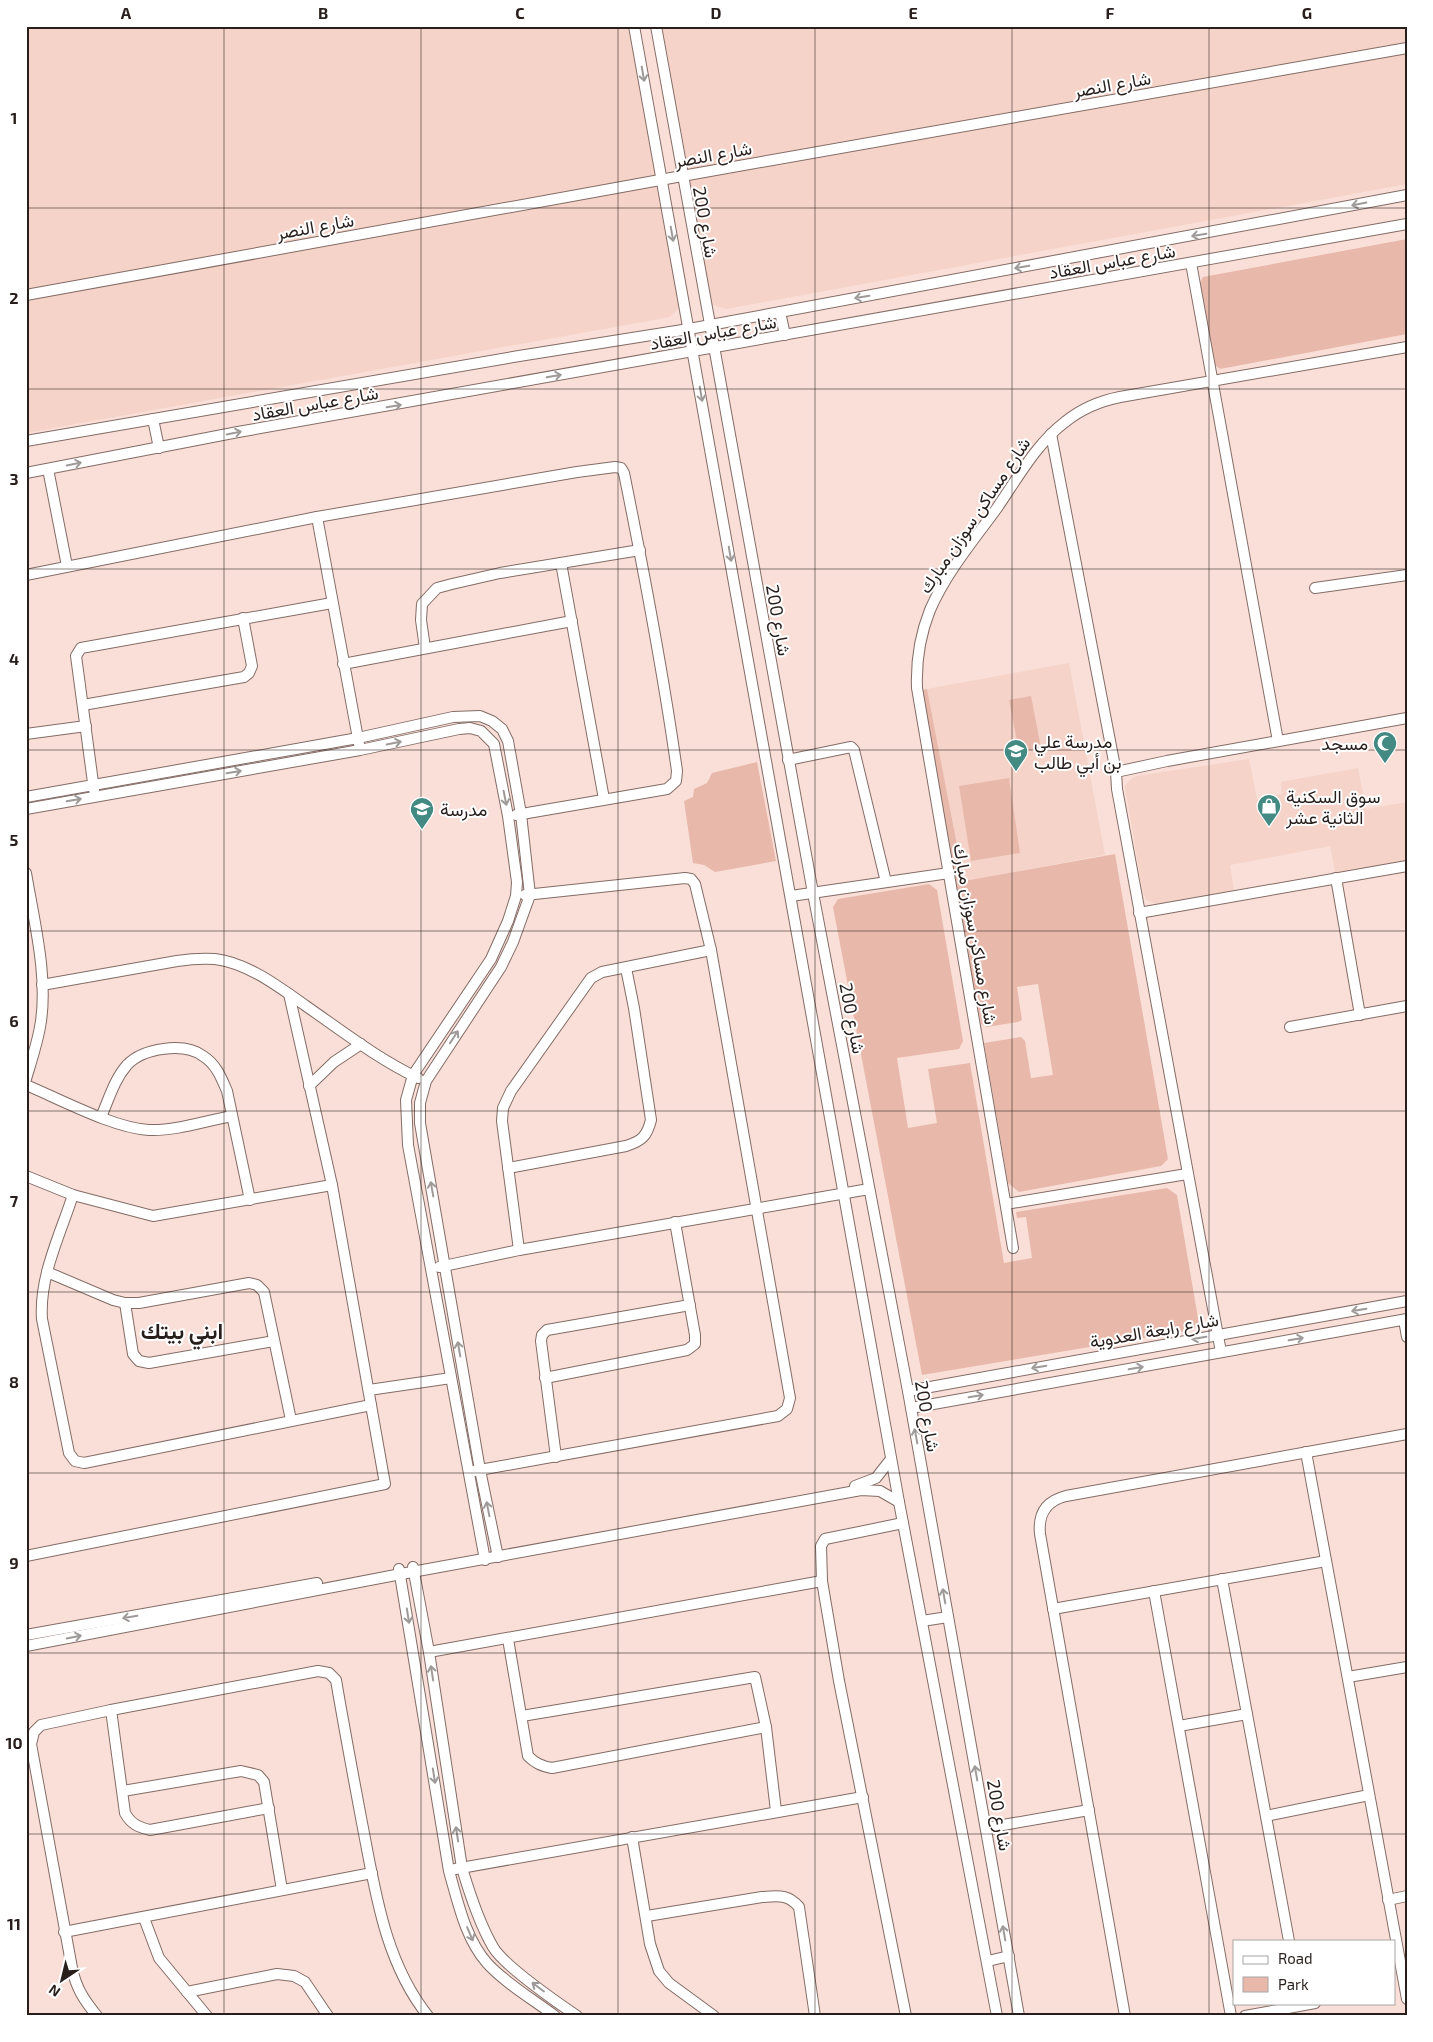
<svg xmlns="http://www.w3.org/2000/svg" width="1433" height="2042" font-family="'Exo 2',Vazirmatn,sans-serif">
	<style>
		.built { fill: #f5d3c8 }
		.green { fill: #e8b9ab }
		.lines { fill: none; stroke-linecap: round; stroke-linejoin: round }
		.minor-casing { stroke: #836c66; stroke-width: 12 }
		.minor { stroke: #fff; stroke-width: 10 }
		.oneway { stroke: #9e9a99 }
		.grid { fill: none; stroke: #281f1c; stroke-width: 1; stroke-opacity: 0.55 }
		.labels { text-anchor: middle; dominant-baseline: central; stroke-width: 4; stroke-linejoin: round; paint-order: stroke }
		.street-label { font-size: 18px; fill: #281f1c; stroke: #fff }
		.poi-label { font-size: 18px; fill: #281f1c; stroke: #fff; text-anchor: start }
		.district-label { font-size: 22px; font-weight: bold; fill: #281f1c; stroke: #fff }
		.neatline { fill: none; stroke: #281f1c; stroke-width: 2 }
		.grid-label { font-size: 16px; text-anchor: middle; font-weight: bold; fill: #281f1c }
	</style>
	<rect width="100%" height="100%" fill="#f9dfd7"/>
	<g class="built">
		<path d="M26 26H629L680 307 670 317 26 433Z"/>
		<path d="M661 26H1407V184L726 309 710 304Z"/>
		<path d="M1069 663 1105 855 964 881 927 689Z"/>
		<path d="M1249 759 1257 799 1282 794 1281 782 1358 768 1366 809 1407 802V862L1336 876 1330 846 1230 865 1234 891 1156 904 1147 900 1143 894 1125 786 1128 782 1134 777 1143 775Z"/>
	</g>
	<g class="green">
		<path d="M1407 239V334L1220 369 1215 365 1200 283 1203 277Z"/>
		<path d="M927 689 964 881 1115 854 1168 1159 1161 1166 1019 1192 1008 1183 984 1043 1021 1037 1025 1041 1031 1078 1053 1075 1038 984 1017 987 1022 1020 1018 1022 987 1027 981 1024 918 691Z"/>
		<path d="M1031 696 1041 748 1019 752 1009 700Z"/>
		<path d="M757 762 776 861 715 872 704 865 693 863 684 801 693 797 694 789 707 783 712 773Z"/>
		<path d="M1009 778 1020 853 971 861 959 786Z"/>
		<path d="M929 884 937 890 963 1041 959 1049 897 1058 908 1128 937 1123 928 1069 970 1063 1004 1263 1032 1258 1026 1217 1017 1218 1016 1212 1167 1188 1177 1195 1199 1324 1192 1330 922 1375 833 907 838 899Z"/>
	</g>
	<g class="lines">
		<g class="minor-casing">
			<g id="minor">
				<path d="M634 26 899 1502 997 2016"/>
				<path d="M656 26 813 893 908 1391 1019 2016"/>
				<path d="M1191 263 1278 741"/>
				<path d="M26 295 682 176 1407 48"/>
				<path d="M780 312 785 335"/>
				<path d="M153 419 159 448"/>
				<path d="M1051 434 1116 772"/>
				<path d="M26 441 519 356 689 329 1407 195"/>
				<path d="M48 469 67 566"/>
				<path d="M26 473 238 432 1407 224"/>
				<path d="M317 517 359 744"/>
				<path d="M561 563 604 799"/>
				<path d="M26 575 317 517 577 472 615 467 621 468 624 473C644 572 663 671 677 771L676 781 667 789 516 815"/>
				<path d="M1315 588 1407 575"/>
				<path d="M425 648 421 620 422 604 437 588 452 584 500 573 640 550"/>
				<path d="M343 664 572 621"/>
				<path d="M83 705 244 677 249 673 252 666 243 618"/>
				<path d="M26 734 86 726"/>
				<path d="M788 760 851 747 854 750 886 882"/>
				<path d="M94 790 76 656 81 648 332 603"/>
				<path d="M26 797 358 738 453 717 480 716 492 721 502 729 508 741 521 814 530 895 513 942 501 967 426 1081 420 1103V1123L480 1470 498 1557"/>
				<path d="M26 809 360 750 459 729 470 728 481 731 494 744 508 816 517 882 516 896 508 921 491 959 413 1075 406 1100 408 1145 485 1560"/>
				<path d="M26 873C34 921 49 979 40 1027 37 1044 31 1062 26 1079"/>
				<path d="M1336 878 1360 1015"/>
				<path d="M791 896 949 873"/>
				<path d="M1139 913 1407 866"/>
				<path d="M42 985 177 961C190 959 202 958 215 959 248 963 279 987 306 1006 342 1031 378 1059 418 1078"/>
				<path d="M1290 1027 1407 1006"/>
				<path d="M26 1085C60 1099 113 1128 149 1130 176 1131 205 1121 232 1116"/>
				<path d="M309 1086 334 1062 361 1044"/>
				<path d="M101 1117C109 1099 114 1080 127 1065 143 1048 184 1042 203 1056 216 1064 221 1077 227 1091L250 1200"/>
				<path d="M508 1168 626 1146C642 1141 647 1136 651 1120L634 1008 626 968"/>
				<path d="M26 1176 73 1195 153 1216 332 1185"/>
				<path d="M73 1195C60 1235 39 1277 42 1319L69 1453 75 1461 84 1463 371 1405"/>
				<path d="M1006 1204 1187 1174"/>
				<path d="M1013 1248 917 688C916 662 920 635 930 610 946 573 973 541 997 508 1017 479 1036 444 1065 422 1081 409 1100 401 1120 397L1407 347"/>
				<path d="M519 1250 502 1121 503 1108 511 1091 591 978 602 972 711 950"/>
				<path d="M439 1267 519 1250 869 1189"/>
				<path d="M47 1272 113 1300 125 1303H139L249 1283 257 1285 264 1292 291 1420"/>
				<path d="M125 1303 133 1354 139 1361 149 1363 274 1341"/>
				<path d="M1404 1320 1407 1337"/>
				<path d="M1221 1352 1117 789 1116 772 1167 761 1407 718"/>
				<path d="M545 1378 687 1350 695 1344V1335L675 1222"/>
				<path d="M369 1390 451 1378"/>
				<path d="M908 1391 1407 1301"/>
				<path d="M911 1408 1407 1319"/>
				<path d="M1306 1452 1407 1999"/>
				<path d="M556 1457 541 1341 542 1335 547 1330 690 1305"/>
				<path d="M474 1471 778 1416 787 1409 790 1398 711 950 695 884 691 879 685 878 525 895"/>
				<path d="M855 1486 876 1478 891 1459"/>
				<path d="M26 1556 385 1484 332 1185 289 994"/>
				<path d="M413 1567 429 1652 462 1868C470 1895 479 1923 493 1947 504 1966 558 2003 577 2016"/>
				<path d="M399 1569 449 1871C458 1902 465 1938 487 1963 505 1983 534 2000 555 2016"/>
				<path d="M1222 1579 1289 1941"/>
				<path d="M822 1581 821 1546 825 1539 903 1523"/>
				<path d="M1154 1591 1231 2016"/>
				<path d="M1053 1609 1326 1561"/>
				<path d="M922 1621 948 1617"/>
				<path d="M26 1635 317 1583"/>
				<path d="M508 1639 528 1756C535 1763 541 1766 552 1768L766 1727"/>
				<path d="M26 1646 401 1574 861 1490 880 1491 899 1502"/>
				<path d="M429 1652 822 1581 839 1681 906 2016"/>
				<path d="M1348 1677 1407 1667"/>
				<path d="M111 1710 125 1813C131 1824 138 1827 150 1830L269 1808"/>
				<path d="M522 1716 755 1677 766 1727 776 1811"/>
				<path d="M1179 1726 1247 1714"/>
				<path d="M123 1791 241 1771 258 1775 264 1782 282 1890"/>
				<path d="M1266 1816 1369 1795"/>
				<path d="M986 1828 1089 1810"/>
				<path d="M632 1837 650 1944 659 1971 669 1983 714 2016"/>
				<path d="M455 1869 863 1797"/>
				<path d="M1388 1900 1407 1896"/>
				<path d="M647 1916 762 1897C779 1896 788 1894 799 1907L815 2016"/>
				<path d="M144 1918 159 1958 207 2016"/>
				<path d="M64 1932 372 1873"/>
				<path d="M988 1961 1009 1956"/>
				<path d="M187 1992 277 1974 294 1976 305 1982 328 2016"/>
				<path d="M97 2016C84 2000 76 1988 72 1968L31 1744 34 1732 41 1725 111 1710 318 1671 329 1673 336 1680C344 1727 353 1775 362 1823 375 1889 384 1961 428 2016"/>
				<path d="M1125 2016 1040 1534C1038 1514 1046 1501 1066 1496L1407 1434"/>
				<path d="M1245 2016 1315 2003"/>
			</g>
		</g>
		<use href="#minor" class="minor"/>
	</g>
	<defs><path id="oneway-shaft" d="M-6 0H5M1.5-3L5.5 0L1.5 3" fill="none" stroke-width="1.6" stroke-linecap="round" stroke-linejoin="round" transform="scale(1.25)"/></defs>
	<g class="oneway">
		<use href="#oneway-shaft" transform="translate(643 74) rotate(80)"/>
		<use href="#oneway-shaft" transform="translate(1359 204) rotate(169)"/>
		<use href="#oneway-shaft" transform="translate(672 234) rotate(80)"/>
		<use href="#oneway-shaft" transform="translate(1199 235) rotate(170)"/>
		<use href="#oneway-shaft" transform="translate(1022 267) rotate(170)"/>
		<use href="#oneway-shaft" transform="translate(862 297) rotate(170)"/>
		<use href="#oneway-shaft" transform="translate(554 376) rotate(-10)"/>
		<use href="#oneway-shaft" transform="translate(701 394) rotate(80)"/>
		<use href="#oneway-shaft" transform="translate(394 406) rotate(-10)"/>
		<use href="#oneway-shaft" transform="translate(234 433) rotate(-11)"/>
		<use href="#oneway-shaft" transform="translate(74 464) rotate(-11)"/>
		<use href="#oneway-shaft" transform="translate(730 554) rotate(80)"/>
		<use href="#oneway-shaft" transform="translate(394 743) rotate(-12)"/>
		<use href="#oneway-shaft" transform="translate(234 772) rotate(-10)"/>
		<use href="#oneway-shaft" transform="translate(505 798) rotate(79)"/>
		<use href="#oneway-shaft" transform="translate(74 800) rotate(-10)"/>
		<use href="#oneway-shaft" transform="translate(454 1037) rotate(-57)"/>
		<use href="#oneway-shaft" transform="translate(432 1189) rotate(-100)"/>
		<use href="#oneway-shaft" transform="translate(1359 1310) rotate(170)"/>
		<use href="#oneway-shaft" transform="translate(1199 1338) rotate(170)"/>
		<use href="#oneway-shaft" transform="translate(1296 1339) rotate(-10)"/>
		<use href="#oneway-shaft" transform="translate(459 1349) rotate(-100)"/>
		<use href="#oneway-shaft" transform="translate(1039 1367) rotate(170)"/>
		<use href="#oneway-shaft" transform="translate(1136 1368) rotate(-10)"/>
		<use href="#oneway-shaft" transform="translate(976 1396) rotate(-10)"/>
		<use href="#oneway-shaft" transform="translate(916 1436) rotate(-100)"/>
		<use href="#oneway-shaft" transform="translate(488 1509) rotate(-101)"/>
		<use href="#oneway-shaft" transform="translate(944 1596) rotate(-100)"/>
		<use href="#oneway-shaft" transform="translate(408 1616) rotate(81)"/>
		<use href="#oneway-shaft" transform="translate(130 1617) rotate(170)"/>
		<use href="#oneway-shaft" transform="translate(74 1637) rotate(-11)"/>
		<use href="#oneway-shaft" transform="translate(432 1673) rotate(-99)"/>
		<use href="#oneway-shaft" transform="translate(976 1773) rotate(-100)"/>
		<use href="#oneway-shaft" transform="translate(434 1776) rotate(81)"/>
		<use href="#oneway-shaft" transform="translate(457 1834) rotate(-99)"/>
		<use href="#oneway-shaft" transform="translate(1004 1933) rotate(-100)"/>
		<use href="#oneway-shaft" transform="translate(470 1934) rotate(67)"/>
		<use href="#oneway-shaft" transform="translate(538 1987) rotate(-143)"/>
	</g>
	<path class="grid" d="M224 26V2016M421 26V2016M618 26V2016M815 26V2016M1012 26V2016M1209 26V2016M26 208H1407M26 389H1407M26 569H1407M26 750H1407M26 931H1407M26 1111H1407M26 1292H1407M26 1473H1407M26 1653H1407M26 1834H1407"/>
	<defs>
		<g id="mosque-pin" transform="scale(1.25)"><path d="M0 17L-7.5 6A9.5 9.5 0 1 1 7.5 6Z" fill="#438a83" stroke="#fff"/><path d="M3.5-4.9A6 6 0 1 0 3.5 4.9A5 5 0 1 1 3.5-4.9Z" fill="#fff"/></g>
		<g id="school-pin" transform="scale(1.25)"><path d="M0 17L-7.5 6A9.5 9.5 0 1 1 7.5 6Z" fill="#438a83" stroke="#fff"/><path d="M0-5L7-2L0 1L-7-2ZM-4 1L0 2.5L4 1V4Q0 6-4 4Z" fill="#fff"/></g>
		<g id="shop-pin" transform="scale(1.25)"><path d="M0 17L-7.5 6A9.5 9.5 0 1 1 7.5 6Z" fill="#438a83" stroke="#fff"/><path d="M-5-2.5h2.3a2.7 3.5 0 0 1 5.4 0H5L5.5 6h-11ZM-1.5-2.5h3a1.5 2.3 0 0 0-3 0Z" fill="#fff"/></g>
	</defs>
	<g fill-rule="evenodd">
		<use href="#mosque-pin" x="1385" y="743"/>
		<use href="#school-pin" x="1016" y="751"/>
		<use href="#shop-pin" x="1269" y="806"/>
		<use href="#school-pin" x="422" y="809"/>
	</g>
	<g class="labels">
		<g class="street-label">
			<text transform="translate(1112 84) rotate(-10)">شارع النصر</text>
			<text transform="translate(713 154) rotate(-10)">شارع النصر</text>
			<text transform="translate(706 222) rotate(80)">شارع 200</text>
			<text transform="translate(315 226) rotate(-10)">شارع النصر</text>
			<text transform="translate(1112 261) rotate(-10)">شارع عباس العقاد</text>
			<text transform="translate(713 332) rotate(-10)">شارع عباس العقاد</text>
			<text transform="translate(315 403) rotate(-10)">شارع عباس العقاد</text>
			<text transform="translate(974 515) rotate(-56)">شارع مساكن سوزان مبارك</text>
			<text transform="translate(779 620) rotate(80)">شارع 200</text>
			<text transform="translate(976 934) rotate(80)">شارع مساكن سوزان مبارك</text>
			<text transform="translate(853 1018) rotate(79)">شارع 200</text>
			<text transform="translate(1154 1330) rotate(-10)">شارع رابعة العدوية</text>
			<text transform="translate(928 1416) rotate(80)">شارع 200</text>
			<text transform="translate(1000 1815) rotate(80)">شارع 200</text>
		</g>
		<g class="poi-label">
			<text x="1034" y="741">مدرسة علي<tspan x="1034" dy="21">بن أبي طالب</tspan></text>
			<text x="1368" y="743" text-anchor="end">مسجد</text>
			<text x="1286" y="796">سوق السكنية<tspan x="1286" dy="21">الثانية عشر</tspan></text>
			<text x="440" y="809">مدرسة</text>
		</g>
		<g class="district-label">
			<text x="182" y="1330">ابني بيتك</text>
		</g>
	</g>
	<rect width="1433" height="2042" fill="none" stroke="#ffffff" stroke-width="55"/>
	<rect x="1233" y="1940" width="162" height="65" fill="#ffffff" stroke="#a9a5a4"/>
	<rect x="1243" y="1956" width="25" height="8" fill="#ffffff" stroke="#a9a5a4"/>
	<text x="1278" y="1964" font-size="15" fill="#281f1c">Road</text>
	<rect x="1243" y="1977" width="25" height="15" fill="#e8b9ab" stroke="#a9a5a4"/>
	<text x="1278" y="1990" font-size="15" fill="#281f1c">Park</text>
	<g transform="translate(62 1980) rotate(215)" stroke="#ffffff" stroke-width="4" paint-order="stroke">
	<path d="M0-4L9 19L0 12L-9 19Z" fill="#281f1c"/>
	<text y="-8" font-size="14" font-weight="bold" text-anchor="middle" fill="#281f1c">N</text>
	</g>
	<rect x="28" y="28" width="1378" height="1986" class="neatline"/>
	<g class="grid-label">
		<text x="126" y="19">A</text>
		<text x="323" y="19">B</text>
		<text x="520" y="19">C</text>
		<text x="716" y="19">D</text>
		<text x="913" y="19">E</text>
		<text x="1110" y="19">F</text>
		<text x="1307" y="19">G</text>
		<text x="14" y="124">1</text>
		<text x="14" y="304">2</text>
		<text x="14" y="485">3</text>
		<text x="14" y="665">4</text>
		<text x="14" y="846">5</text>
		<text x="14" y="1027">6</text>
		<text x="14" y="1207">7</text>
		<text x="14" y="1388">8</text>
		<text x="14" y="1569">9</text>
		<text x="14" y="1749">10</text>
		<text x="14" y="1930">11</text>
	</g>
</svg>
